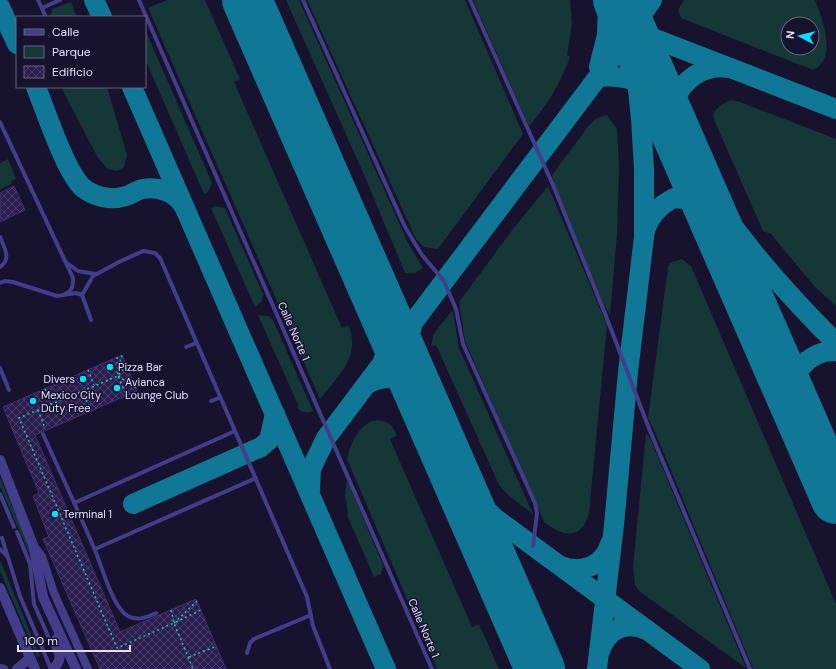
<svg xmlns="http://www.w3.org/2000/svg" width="836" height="669" font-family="'DM Sans',sans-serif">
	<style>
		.green { fill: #153737; fill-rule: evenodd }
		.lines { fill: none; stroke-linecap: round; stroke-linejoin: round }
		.taxiway { stroke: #107896; stroke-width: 20 }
		.runway { stroke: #107896; stroke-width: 50 }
		.building { fill: url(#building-cross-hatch); stroke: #41307a }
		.path { stroke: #31c0bc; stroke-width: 1.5; stroke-dasharray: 2 3; stroke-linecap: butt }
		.service { stroke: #433d8c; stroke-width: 4 }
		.minor { stroke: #433d8c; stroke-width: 8 }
		.tertiary { stroke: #433d8c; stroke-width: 10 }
		.poi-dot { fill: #0adeff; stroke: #17122d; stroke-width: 1.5 }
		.labels { text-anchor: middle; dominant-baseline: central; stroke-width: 3; stroke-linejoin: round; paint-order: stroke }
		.street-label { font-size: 11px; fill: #e3deff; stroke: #17122d }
		.poi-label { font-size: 11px; fill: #e3deff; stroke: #17122d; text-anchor: start }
	</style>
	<defs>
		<pattern id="building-cross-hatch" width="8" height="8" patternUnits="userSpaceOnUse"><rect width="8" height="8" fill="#291e4e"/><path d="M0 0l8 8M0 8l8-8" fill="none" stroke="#483e69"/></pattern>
	</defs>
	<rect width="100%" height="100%" fill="#17122d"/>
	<g class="green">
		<path d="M167 0H205L240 79 234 82 342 328 348 325C362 356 338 376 320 399L148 8Z"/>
		<path d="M286 0H299L408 243 423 268 415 273H405L365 177Z"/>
		<path d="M307 0H465L523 134 438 249 424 247 416 239Z"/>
		<path d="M473 0H570L572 23 567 55 570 57C561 82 547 106 529 126Z"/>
		<path d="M684 0H815C825 25 836 59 813 70L681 18 678 10ZM788 24H812V48H788Z"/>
		<path d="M71 2 77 17H50L52 9Z"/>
		<path d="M145 29 212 183 208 192 204 194 145 59Z"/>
		<path d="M61 87H107L127 155 124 167 117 171 108 169 98 158Z"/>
		<path d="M731 100 740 102 836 139V306L815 287 771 234 763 231 715 122 713 114C718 107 722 103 731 100Z"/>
		<path d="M607 115 617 129 619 166 617 234 610 315 600 297 554 183 552 175 590 124 597 118Z"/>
		<path d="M8 159 16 179 11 181 12 184 0 189V163Z"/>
		<path d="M548 186 607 325 589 514C587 517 587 522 584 525 572 541 556 531 544 522L465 341 459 302 513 229Z"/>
		<path d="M216 206 225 208 263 294 262 301 255 307 211 208Z"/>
		<path d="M682 259 691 266 836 604V669H753L655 432 648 418 668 267 670 263Z"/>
		<path d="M453 311 459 348 533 514 509 496 499 485 436 345 431 347 433 335 450 313Z"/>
		<path d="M258 315 268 316 273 320 313 411C307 414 301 412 297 408L299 407Z"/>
		<path d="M372 421C386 419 392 423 397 436L390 439 472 627 479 624 499 669H437L347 459C350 445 358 427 372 421Z"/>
		<path d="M646 434 650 438 746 668 639 591 635 585 633 566Z"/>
		<path d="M0 478 25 536 31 557 0 487Z"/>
		<path d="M347 480 383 565 381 574 374 577 347 515 348 514 345 495Z"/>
		<path d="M0 560 40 656 37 657 0 571Z"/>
	</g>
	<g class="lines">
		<g class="taxiway">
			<path d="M94 0 102 17"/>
			<path d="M0 7 17 44"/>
			<path d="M626 16 634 26 653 38 836 109"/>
			<path d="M599 67 607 35 608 0"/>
			<path d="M598 77C623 75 641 80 660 96"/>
			<path d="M36 87C46 112 65 170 82 187 94 197 111 201 126 196 132 194 137 190 143 189 157 186 175 192 183 205"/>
			<path d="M132 87 386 669"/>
			<path d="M673 126C666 94 696 62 728 68"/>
			<path d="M688 159C729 228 779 286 836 343"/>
			<path d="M644 235C647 219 659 205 674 198L692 200 710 213"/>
			<path d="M381 306C385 324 391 342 383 361"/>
			<path d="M412 327C402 349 411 373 420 394"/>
			<path d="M369 383C387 374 409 377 420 394"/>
			<path d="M795 405C785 378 807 350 836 351"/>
			<path d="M450 466 476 500 495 518 700 669"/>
			<path d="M310 490 311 469 326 438 598 77 652 0"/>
			<path d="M133 504 261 447 269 440 275 414"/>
			<path d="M561 566C581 574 604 566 610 544"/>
			<path d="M600 651C608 628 626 621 647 630"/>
			<path d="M597 669 614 525 628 372 644 237V169L641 119 637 80 622 10"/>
		</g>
		<g class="runway">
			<path d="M247 0 540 669"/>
			<path d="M618 0 836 499"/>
		</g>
	</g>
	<g class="building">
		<path d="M14 186 25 210 0 222V193Z"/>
		<path d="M122 355 137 391 35 435 120 632 196 599 226 669H100L43 539 49 537 33 496 39 493 3 407Z"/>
	</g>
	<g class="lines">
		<g class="path">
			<path d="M117 357 118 376 126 395"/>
			<path d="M126 365 118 376 19 418 117 648 174 623 193 669"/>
			<path d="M88 370 94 385"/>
			<path d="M118 372 122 355"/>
			<path d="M118 376 136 388"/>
			<path d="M45 389 51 404"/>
			<path d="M82 391 91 411"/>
			<path d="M38 410 45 428"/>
			<path d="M171 610 174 623"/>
			<path d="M176 622 201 610"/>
			<path d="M174 623 197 601"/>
			<path d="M189 657 217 646"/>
		</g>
		<g class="service">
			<path d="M38 0 46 17"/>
			<path d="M139 0 432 669"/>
			<path d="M303 0 405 227 422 255 444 281 456 309 463 344 535 503 537 513 533 546"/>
			<path d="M470 0 553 185 606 316 648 426 750 669"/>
			<path d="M42 8 60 0"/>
			<path d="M0 122 73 278C73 286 73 290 65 294"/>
			<path d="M0 237C4 247 12 259 0 267"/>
			<path d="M67 263 78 271 95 274"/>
			<path d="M0 283 5 281 13 282 57 296 76 293 82 295 93 276 119 262 143 251 155 253 160 258 307 597 313 626 330 669"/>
			<path d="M82 295 91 320"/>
			<path d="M186 347 196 343"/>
			<path d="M0 368 9 390"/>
			<path d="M211 401 219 398"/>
			<path d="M43 434C60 472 78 510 94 548 102 566 111 602 125 614 135 622 146 618 156 613"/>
			<path d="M0 494 14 527"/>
			<path d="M74 503 235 431"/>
			<path d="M17 532 30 564 34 604 56 654"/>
			<path d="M2 538 20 596 51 669"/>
			<path d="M0 549 7 556"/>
			<path d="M95 549 256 478"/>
			<path d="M247 653 250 643 254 639 311 615"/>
		</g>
		<g class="minor">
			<path d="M33 545 42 556 54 593 88 669"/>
			<path d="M0 668 4 669"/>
		</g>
		<g class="tertiary">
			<path d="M0 460 33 545 43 597 76 669"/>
			<path d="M0 588 35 669"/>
			<path d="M17 669 30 658"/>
			<path d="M53 669C63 660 60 650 57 638"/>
		</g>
	</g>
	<g class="poi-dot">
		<circle cx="110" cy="367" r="4"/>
		<circle cx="83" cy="379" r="4"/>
		<circle cx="117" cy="388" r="4"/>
		<circle cx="33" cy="401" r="4"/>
		<circle cx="55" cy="514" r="4"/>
	</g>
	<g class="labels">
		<g class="street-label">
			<text transform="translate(294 331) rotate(66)">Calle Norte 1</text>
			<text transform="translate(424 628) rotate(67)">Calle Norte 1</text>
		</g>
		<g class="poi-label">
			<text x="118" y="367">Pizza Bar</text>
			<text x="75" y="379" text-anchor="end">Divers</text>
			<text x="125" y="382">Avianca<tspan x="125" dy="13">Lounge Club</tspan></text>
			<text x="41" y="395">Mexico City<tspan x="41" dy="13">Duty Free</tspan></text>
			<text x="63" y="514">Terminal 1</text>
		</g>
	</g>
	<rect x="16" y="16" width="130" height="72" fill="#17122d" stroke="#696481"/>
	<rect x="24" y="29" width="20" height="6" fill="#433d8c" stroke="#696481"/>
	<text x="52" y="36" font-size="12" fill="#e3deff">Calle</text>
	<rect x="24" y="46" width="20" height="12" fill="#153737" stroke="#696481"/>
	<text x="52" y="56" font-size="12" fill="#e3deff">Parque</text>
	<rect x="24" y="66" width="20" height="12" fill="url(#building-cross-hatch)" stroke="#696481"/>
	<text x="52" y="76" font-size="12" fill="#e3deff">Edificio</text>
	<g transform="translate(800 36) rotate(277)"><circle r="19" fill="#17122d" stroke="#696481"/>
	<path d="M0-3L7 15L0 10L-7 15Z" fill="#0adeff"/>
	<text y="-6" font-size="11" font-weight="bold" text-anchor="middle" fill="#e3deff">N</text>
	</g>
	<path d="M18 645v6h112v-6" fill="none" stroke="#e3deff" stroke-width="2"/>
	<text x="24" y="645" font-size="12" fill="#e3deff" stroke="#17122d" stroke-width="3" paint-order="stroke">100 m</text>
</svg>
